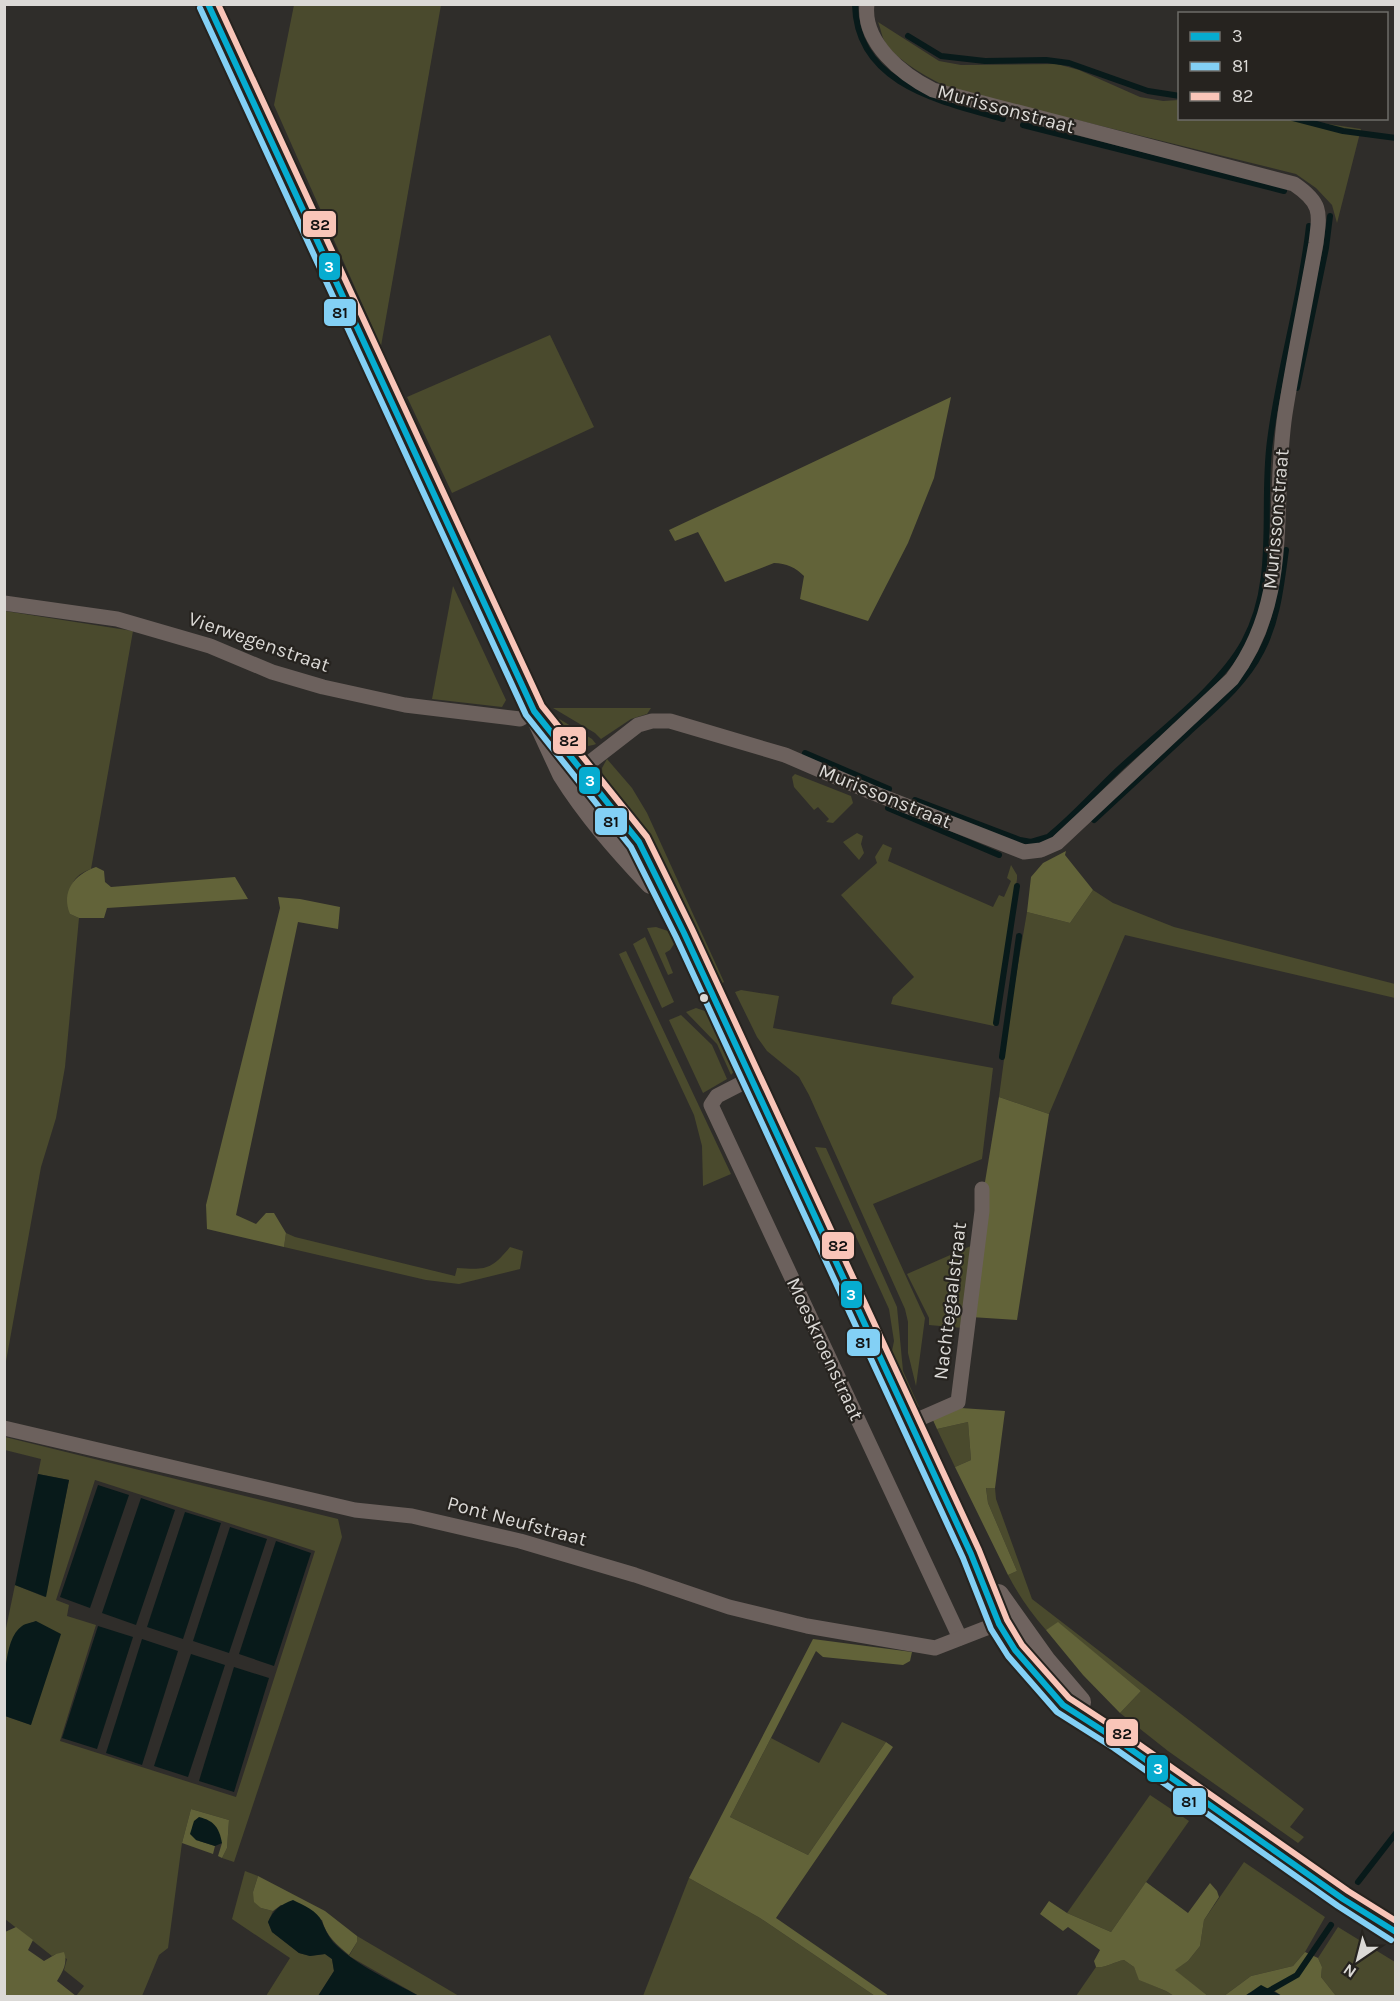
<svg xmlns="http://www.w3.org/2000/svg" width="1400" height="2001" font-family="Karla,sans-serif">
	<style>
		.green { fill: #4a4a2d; fill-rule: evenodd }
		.forest { fill: #626339 }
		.water { fill: #081a1a }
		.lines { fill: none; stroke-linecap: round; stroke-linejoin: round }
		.stream { stroke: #081a1a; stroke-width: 6 }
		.street { stroke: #6c615d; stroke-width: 15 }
		.secondary { stroke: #6f635f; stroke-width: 22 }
		.bus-1-casing { stroke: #26231f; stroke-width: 10 }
		.bus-2-casing { stroke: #26231f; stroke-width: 10 }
		.bus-3-casing { stroke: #26231f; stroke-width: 10 }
		.bus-1 { stroke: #06acd0; stroke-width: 6 }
		.bus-2 { stroke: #83d0f5; stroke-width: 6 }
		.bus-3 { stroke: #f9c5b8; stroke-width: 6 }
		.bus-dot { fill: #dbd9d6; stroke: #26231f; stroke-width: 2 }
		.labels { text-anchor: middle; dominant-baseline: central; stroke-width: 4.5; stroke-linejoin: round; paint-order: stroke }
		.street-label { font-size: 20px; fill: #dbd9d6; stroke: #26231f }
		.line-badge { stroke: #26231f; stroke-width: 2 }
		.badge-label { font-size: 16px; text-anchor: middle; font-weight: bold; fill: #fff }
		.pale-badge-label { font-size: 16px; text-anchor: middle; font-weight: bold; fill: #111 }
	</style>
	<rect width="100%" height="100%" fill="#2f2d2a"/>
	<g class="green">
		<path d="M294 5H441L381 346 274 105Z"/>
		<path d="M878 22 939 61 961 65 1057 64 1079 70 1140 97 1163 101 1179 100 1180 118 1296 119 1361 129 1337 223 1332 205 1316 188 1296 174 951 89C931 79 900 63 886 44 882 38 881 29 878 22Z"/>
		<path d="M550 335 594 427 452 493 407 397Z"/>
		<path d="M453 586 506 700 502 707 432 699Z"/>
		<path d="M5 611 133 631 91 869C67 877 70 893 70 914L79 918 65 1067 56 1118 41 1167 5 1367Z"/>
		<path d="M553 708H651L647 714 631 719 601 739 595 733Z"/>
		<path d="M548 712 592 739 596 744C571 753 561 730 548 712Z"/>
		<path d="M607 759 632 788 647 813 724 982 719 985 603 785 602 768Z"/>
		<path d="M795 774 851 796 853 803 833 823 826 822 829 819 818 807 814 810 794 787 792 777Z"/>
		<path d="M857 833 863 836 861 844 864 853 859 860 843 842Z"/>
		<path d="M883 844 892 848 888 861 993 907 999 895 1004 897 1011 881 1007 878 1011 865 1017 875V879L994 1026 891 1004 893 997 914 977 841 895 877 863 875 857Z"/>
		<path d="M1093 890 1113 903 1174 927 1395 984V998L1125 935 1049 1114 999 1097 1012 1000 1027 912 1070 923Z"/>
		<path d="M656 927 674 933 676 941 670 950 665 953 673 973 668 975 647 928Z"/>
		<path d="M645 937 674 1002 662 1008 633 944Z"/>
		<path d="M626 951 731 1174 703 1186 702 1146 694 1115 619 954Z"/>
		<path d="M741 990 779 996 773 1028 993 1068 982 1159 873 1204 925 1318 916 1386 908 1353V1322L905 1309 809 1095 799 1077 767 1051 757 1037 735 992Z"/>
		<path d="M696 1008 711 1013 733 1060 735 1070 731 1075 717 1044 686 1012Z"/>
		<path d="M681 1015 712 1045 727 1079 703 1093 669 1020Z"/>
		<path d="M815 1147 826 1148 897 1307 903 1371 919 1407 912 1405 891 1356 894 1341 889 1309Z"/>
		<path d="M286 1233 295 1237 455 1276 457 1268C486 1270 491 1270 510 1247L523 1251 520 1269 459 1284 426 1280 284 1247Z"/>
		<path d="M973 1245 963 1328 929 1325V1318L907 1274Z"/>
		<path d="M968 1422 971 1460 955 1467 937 1429Z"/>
		<path d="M5 1437 338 1519 342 1537 234 1862 222 1858 227 1848 229 1820 191 1809 182 1843 168 1948 159 1955 142 1996H76L84 1986 64 1970 67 1959 56 1954 52 1956 5 1919V1716L31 1725 36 1621C10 1628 11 1646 5 1669V1633L15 1585 45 1597 69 1480 38 1474 41 1459 5 1450ZM95 1480 315 1551 236 1797 60 1741 96 1625 67 1616 69 1605 56 1600Z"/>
		<path d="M986 1487 995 1488 996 1499 1032 1599 1304 1809 1290 1827 1304 1837 1298 1843 1168 1751 1120 1713 1141 1691 1058 1623 1046 1630C1031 1613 1019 1596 1008 1575L1017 1571 988 1503Z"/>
		<path d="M842 1722 886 1742 808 1855 730 1817 771 1738 819 1763Z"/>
		<path d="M1150 1795 1189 1821 1111 1932 1067 1913Z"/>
		<path d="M1244 1862 1325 1917 1305 1952 1293 1966 1251 1976 1224 1996H1208L1174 1970 1188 1961 1200 1946 1204 1920Z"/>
		<path d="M245 1871 258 1876 253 1892 261 1908 273 1911 268 1922 272 1932 299 1953 310 1956 325 1954 332 1959 334 1971 318 1996H266L290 1958 232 1919Z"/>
		<path d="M689 1878 760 1918 875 1996H643Z"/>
		<path d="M1338 1927 1395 1962V1996H1336L1321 1977 1322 1967 1318 1958Z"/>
		<path d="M357 1936 459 1996H419L349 1956 357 1942Z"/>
		<path d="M1124 1960 1134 1967 1140 1980 1166 1991 1174 1996H1076L1096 1967C1107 1968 1113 1962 1124 1960Z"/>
	</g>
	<g class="forest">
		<path d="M951 397 934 478 908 543 868 621 800 599 804 576C796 568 786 563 774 563L725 582 698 532 675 541 669 530Z"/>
		<path d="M1066 851 1065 855 1093 890 1070 923 1027 912 1031 877 1043 863Z"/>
		<path d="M96 867 104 871 105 882 111 887 235 877 248 899 107 908 104 918H79L70 914C61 891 74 875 96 867Z"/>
		<path d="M278 897 300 899 340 907 338 929 298 922 236 1215 256 1224 266 1213H274L286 1233 284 1247 207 1229 206 1205 280 908Z"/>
		<path d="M999 1097 1049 1114 1017 1320 971 1317 984 1188Z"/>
		<path d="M961 1408 1005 1411 995 1488H986L988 1503 1017 1571 1008 1575 955 1467 971 1460 968 1422 937 1429 932 1418Z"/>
		<path d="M1058 1622 1141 1691 1120 1713 1083 1675 1046 1630Z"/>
		<path d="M813 1639 912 1652 910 1661 903 1665 823 1657 816 1651 730 1817 808 1855 886 1742 893 1747 776 1918 889 1996H875L760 1918 689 1878Z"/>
		<path d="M191 1809 229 1820 227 1848 222 1858 218 1856 222 1843 196 1840 215 1846 213 1854 182 1843Z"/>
		<path d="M258 1876 325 1911 357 1936V1942L349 1955C337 1945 326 1936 322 1920L281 1905 273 1911 261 1908 254 1902 253 1892Z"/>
		<path d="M1146 1882 1188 1913 1210 1883 1217 1891 1219 1897 1204 1920 1200 1946 1188 1961 1175 1970 1208 1996H1174L1166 1991 1139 1980 1134 1967 1124 1960C1113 1962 1107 1968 1096 1967L1094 1961 1100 1950 1068 1927 1063 1931 1040 1914 1049 1901 1067 1913 1111 1932Z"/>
		<path d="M16 1927 33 1940 28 1950 44 1961 56 1954 64 1952C68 1963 63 1971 57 1981L76 1996H5V1932Z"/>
		<path d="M1305 1952 1318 1958 1322 1967 1321 1977 1336 1996H1282L1270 1988 1249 1993 1245 1996H1224L1251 1976 1293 1966Z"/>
	</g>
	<g class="water">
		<path d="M38 1474 69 1480 46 1597 15 1585Z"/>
		<path d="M98 1485 129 1495 90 1608 60 1597Z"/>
		<path d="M141 1498 175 1510 136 1625 102 1613Z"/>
		<path d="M185 1512 221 1523 183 1639 147 1627Z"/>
		<path d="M230 1527 267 1539 229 1653 193 1641Z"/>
		<path d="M276 1541 311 1553 274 1666 239 1654Z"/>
		<path d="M36 1621 61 1634 31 1725 5 1716C4 1694 2 1639 22 1626 26 1623 31 1623 36 1621Z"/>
		<path d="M98 1626 133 1637 97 1749 62 1738Z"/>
		<path d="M142 1639 178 1651 142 1765 106 1753Z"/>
		<path d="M191 1654 225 1665 188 1777 154 1766Z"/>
		<path d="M234 1667 269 1678 234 1792 199 1781Z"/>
		<path d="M199 1817C215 1821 219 1828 222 1843L215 1846 196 1840 190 1834 194 1821Z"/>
		<path d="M293 1900C303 1905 318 1911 322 1922 325 1929 328 1936 333 1942 355 1965 392 1981 419 1996H318L334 1971 332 1959 325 1954 310 1956 299 1953 272 1932 268 1922C274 1909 280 1905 293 1900Z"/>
		<path d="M1261 1985 1282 1996H1245Z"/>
	</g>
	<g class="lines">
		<g class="stream">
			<path d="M855 5C857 85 941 101 1003 119"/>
			<path d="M908 36 941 56 985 61 1046 60 1069 63 1148 91 1180 96"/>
			<path d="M1293 118 1343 131 1396 138"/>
			<path d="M1023 125 1284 191"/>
			<path d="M1297 388 1326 248 1330 216"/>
			<path d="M805 753 889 789"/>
			<path d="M915 800 1020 840 1031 842 1048 837C1073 817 1094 793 1117 771 1156 734 1219 688 1244 642 1278 580 1261 507 1270 441 1279 369 1301 299 1309 226"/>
			<path d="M888 808 999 855"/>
			<path d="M1094 820C1125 791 1157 762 1188 733 1214 709 1245 684 1261 652 1278 620 1281 585 1286 550"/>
			<path d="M996 1023 1017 886"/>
			<path d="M1002 1057 1019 936"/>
			<path d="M1358 1882 1396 1833"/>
			<path d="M1260 1996 1297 1975 1331 1925"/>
		</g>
		<g class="street">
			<path d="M4 603 117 619 210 646 272 672 323 687 405 705 520 719 534 711"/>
			<path d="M580 770 638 725 652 721H670L785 755 871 792 1024 852 1041 850 1057 843 1232 679C1293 597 1271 509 1285 414 1294 357 1306 300 1316 243 1320 212 1322 203 1294 184L933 90C903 75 862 43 867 4"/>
			<path d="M752 1078 717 1096 711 1105 960 1638"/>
			<path d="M910 1423 958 1402 982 1211V1189"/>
			<path d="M4 1428 355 1510 412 1516 520 1541 635 1575 729 1607 807 1626 935 1648 1007 1620"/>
		</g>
		<g class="secondary">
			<path d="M208 4 563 774C588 814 619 849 651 883"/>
			<path d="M534 711 639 842 684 933 971 1554 999 1624 1015 1650 1035 1675 1063 1705 1119 1741 1343 1899 1396 1932"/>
			<path d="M998 1595 1045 1661 1080 1702"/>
		</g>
		<g class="bus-1-casing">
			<path id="bus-1" d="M208 4 534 711 639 842 684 933 971 1554 999 1624 1015 1650 1063 1705 1119 1741 1343 1899 1396 1932"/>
		</g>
		<g class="bus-2-casing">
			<path id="bus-2" d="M200 8 526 715 631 847 676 937 963 1558 991 1629 1008 1656 1057 1712 1114 1748 1338 1906 1391 1940"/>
		</g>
		<g class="bus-3-casing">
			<path id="bus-3" d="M218 4 542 706 647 837 692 929 979 1550 1007 1620 1022 1645 1069 1698 1124 1734 1348 1891 1396 1921"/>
		</g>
		<use href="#bus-1" class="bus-1"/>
		<use href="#bus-2" class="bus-2"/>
		<use href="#bus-3" class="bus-3"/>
	</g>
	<circle class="bus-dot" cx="704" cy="998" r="5"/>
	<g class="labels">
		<g class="street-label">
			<text transform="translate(1006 109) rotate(15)">Murissonstraat</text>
			<text transform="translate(1276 519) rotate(-85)">Murissonstraat</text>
			<text transform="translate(259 642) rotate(19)">Vierwegenstraat</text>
			<text transform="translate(885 796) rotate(22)">Murissonstraat</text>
			<text transform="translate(950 1301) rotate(-83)">Nachtegaalstraat</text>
			<text transform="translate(825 1349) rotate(65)">Moeskroenstraat</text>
			<text transform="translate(517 1521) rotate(15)">Pont Neufstraat</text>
		</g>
	</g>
	<g class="line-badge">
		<rect x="302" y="210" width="35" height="28" rx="6" fill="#f9c5b8"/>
		<rect x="318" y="252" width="23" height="29" rx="6" fill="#06acd0"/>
		<rect x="323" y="298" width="34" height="29" rx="6" fill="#83d0f5"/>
		<rect x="552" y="726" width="35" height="29" rx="6" fill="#f9c5b8"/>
		<rect x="578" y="766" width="23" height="29" rx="6" fill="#06acd0"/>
		<rect x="594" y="807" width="34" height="29" rx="6" fill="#83d0f5"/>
		<rect x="821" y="1231" width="34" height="29" rx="6" fill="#f9c5b8"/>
		<rect x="840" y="1280" width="23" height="29" rx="6" fill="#06acd0"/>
		<rect x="846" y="1328" width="35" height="29" rx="6" fill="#83d0f5"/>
		<rect x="1105" y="1718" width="34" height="29" rx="6" fill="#f9c5b8"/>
		<rect x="1146" y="1754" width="23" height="29" rx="6" fill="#06acd0"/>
		<rect x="1172" y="1787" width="35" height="29" rx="6" fill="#83d0f5"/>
	</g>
	<g class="badge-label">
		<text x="329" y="272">3</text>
		<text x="590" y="786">3</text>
		<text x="851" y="1300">3</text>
		<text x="1158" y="1774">3</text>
	</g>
	<g class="pale-badge-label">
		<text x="320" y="230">82</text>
		<text x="340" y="318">81</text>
		<text x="569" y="746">82</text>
		<text x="611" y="827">81</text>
		<text x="838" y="1251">82</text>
		<text x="863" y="1348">81</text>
		<text x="1122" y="1739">82</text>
		<text x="1189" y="1807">81</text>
	</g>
	<rect width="1400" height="2001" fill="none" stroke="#dbd9d6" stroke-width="12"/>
	<rect x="1178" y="12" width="210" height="108" fill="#26231f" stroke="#6e6c68" stroke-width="1.5"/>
	<rect x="1190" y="32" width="30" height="9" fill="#06acd0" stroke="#6e6c68" stroke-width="1.5"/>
	<text x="1232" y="42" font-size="18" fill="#dbd9d6">3</text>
	<rect x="1190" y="62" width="30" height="9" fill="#83d0f5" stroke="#6e6c68" stroke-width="1.5"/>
	<text x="1232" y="72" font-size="18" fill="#dbd9d6">81</text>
	<rect x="1190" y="92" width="30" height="9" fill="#f9c5b8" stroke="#6e6c68" stroke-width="1.5"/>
	<text x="1232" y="102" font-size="18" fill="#dbd9d6">82</text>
	<g transform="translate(1358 1959) rotate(215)" stroke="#26231f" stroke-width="4.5" paint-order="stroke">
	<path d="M0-4.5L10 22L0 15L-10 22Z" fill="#dbd9d6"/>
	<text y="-9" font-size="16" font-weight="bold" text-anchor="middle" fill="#dbd9d6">N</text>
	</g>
</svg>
